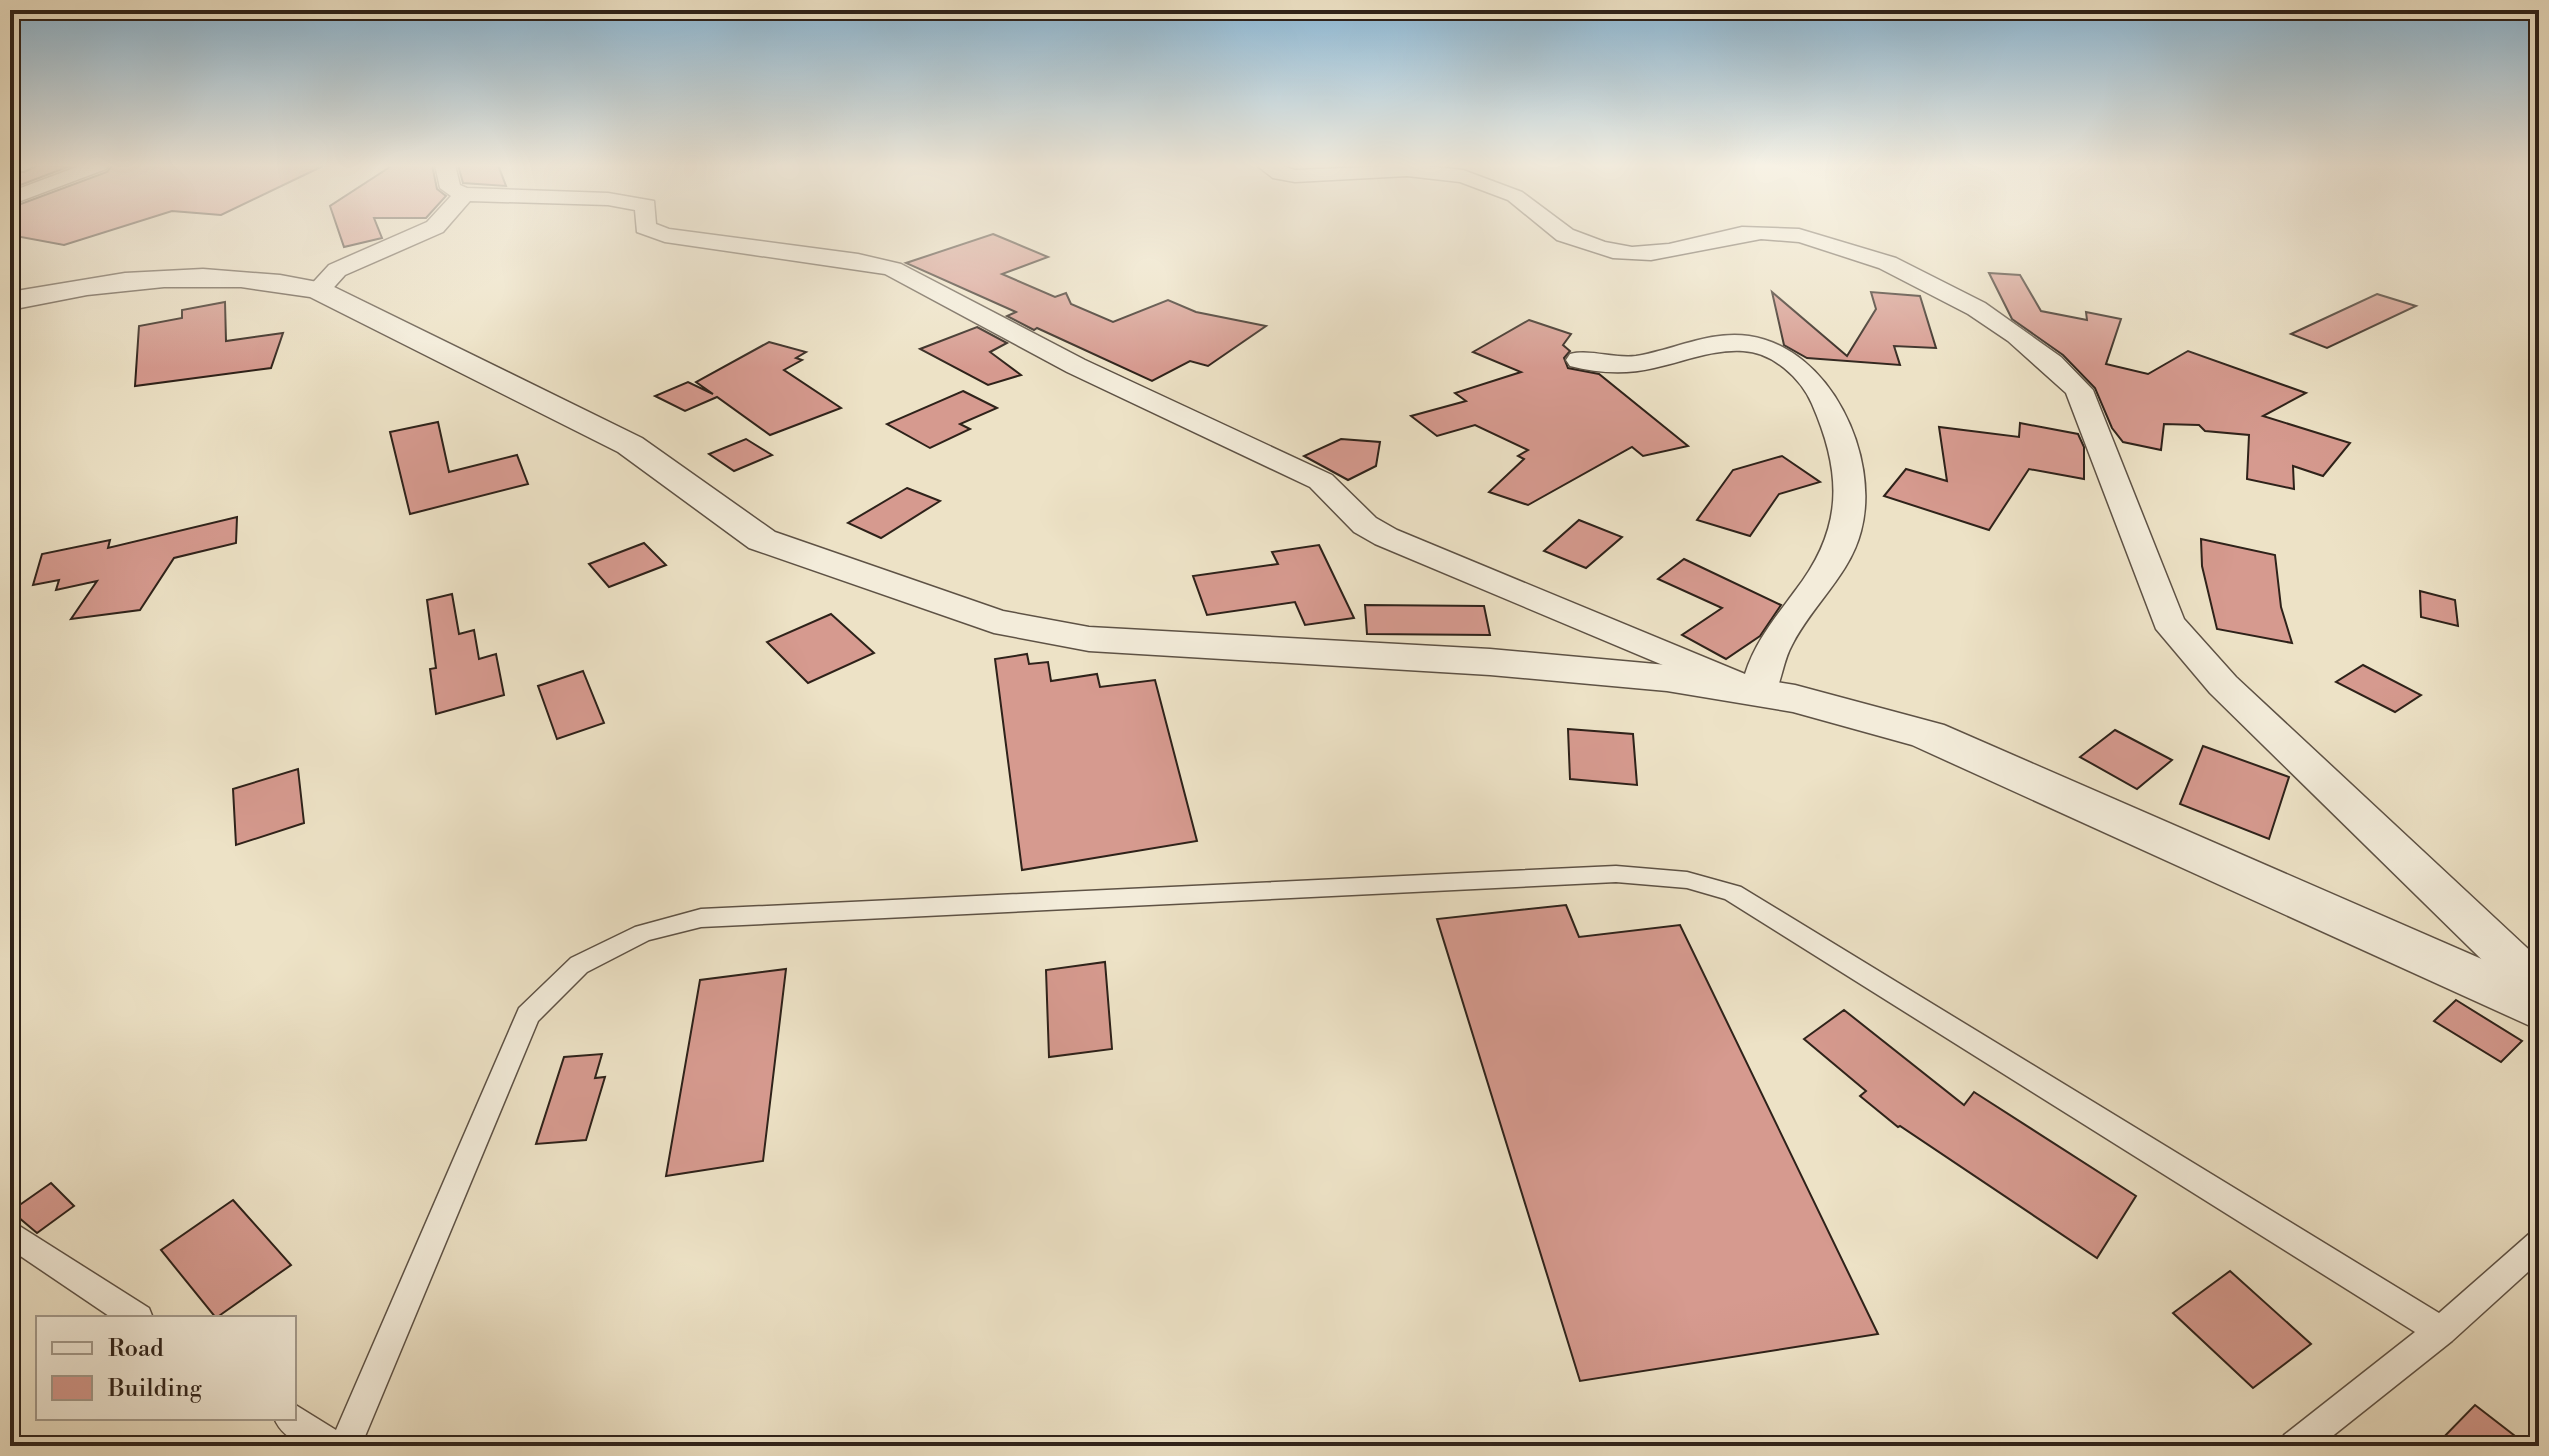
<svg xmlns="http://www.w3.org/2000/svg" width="2549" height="1456" font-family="'Libre Bodoni',serif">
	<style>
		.building { fill: #d69a8f; stroke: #2e221a; stroke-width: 2 }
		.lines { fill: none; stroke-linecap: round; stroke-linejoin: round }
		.service-casing { stroke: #5e5245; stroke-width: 3 }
		.minor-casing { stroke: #5e5245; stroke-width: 3 }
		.tertiary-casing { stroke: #5e5245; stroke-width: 3 }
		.service { fill: #f3ecda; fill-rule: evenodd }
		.minor { fill: #f3ecda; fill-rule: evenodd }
		.tertiary { fill: #f3ecda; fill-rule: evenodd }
	</style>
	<rect width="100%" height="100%" fill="#ede2c6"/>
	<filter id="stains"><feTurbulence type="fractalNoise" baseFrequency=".0025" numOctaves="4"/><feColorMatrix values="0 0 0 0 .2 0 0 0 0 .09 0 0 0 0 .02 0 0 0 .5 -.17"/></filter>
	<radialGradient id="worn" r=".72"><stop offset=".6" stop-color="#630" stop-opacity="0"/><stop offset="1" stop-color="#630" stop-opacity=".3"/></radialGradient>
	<g class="building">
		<path d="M133 165H325L221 215 172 211 64 245 10 235V208L107 172 112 166Z"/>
		<path d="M393 165H432L437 189 446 196 426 218H374L382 238 344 247 330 206Z"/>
		<path d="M458 165H498L506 186 463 183Z"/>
		<path d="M36 166H70L10 189V172H24Z"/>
		<path d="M993 234 1048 257 1002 274 1055 297 1066 293 1071 304 1113 322 1168 300 1196 312 1266 326 1208 366 1190 361 1152 381 1037 328 1034 330 1007 316 1016 312 906 263Z"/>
		<path d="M1989 273 2020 275 2041 311 2087 320 2086 312 2121 319 2106 364 2148 374 2188 351 2306 393 2263 416 2350 443 2323 476 2293 466 2294 489 2247 479 2249 435 2205 431 2199 425 2164 424 2161 450 2123 442 2112 428 2095 388 2063 355 2012 319Z"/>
		<path d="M1772 292 1847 356 1876 309 1871 292 1920 296 1936 348 1894 346 1900 365 1807 358 1784 345Z"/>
		<path d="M2377 294 2416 306 2327 348 2291 334Z"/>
		<path d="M225 302 226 341 283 333 271 368 135 386 139 326 182 318V310Z"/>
		<path d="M1529 320 1571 334 1563 345 1570 351 1564 358 1568 368 1599 374 1688 446 1643 456 1632 447 1528 505 1489 492 1524 459 1518 456 1528 450 1475 425 1437 436 1411 416 1466 401 1455 393 1521 372 1473 352Z"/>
		<path d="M977 327 1007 343 990 352 1021 375 988 385 920 349Z"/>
		<path d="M769 342 806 352 796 358 802 360 784 370 841 408 770 435 717 397 685 411 655 396 688 382 713 394 696 382Z"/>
		<path d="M963 391 997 408 960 424 970 429 930 448 887 424Z"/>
		<path d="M438 422 449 472 517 455 528 484 410 514 390 432Z"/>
		<path d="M2020 423 2078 434 2084 447V479L2029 469 1989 530 1884 496 1906 469 1947 481 1939 427 2019 437Z"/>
		<path d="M746 439 772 455 734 471 709 454Z"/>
		<path d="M1341 439 1380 442 1376 466 1348 480 1304 456Z"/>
		<path d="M1782 456 1820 482 1779 494 1750 536 1697 520 1733 470Z"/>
		<path d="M907 488 940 501 881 538 848 523Z"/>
		<path d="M237 517 236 543 174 558 140 610 71 619 97 581 56 590 59 580 33 585 42 554 110 540 108 548Z"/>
		<path d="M1579 520 1622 537 1586 568 1544 551Z"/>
		<path d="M2201 539 2275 555 2281 607 2292 643 2217 629 2202 566Z"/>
		<path d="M644 543 666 565 609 587 589 564Z"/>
		<path d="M1319 545 1354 618 1305 625 1295 602 1207 615 1193 576 1278 564 1272 552Z"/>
		<path d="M1684 559 1781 605 1760 636 1726 659 1682 635 1722 608 1658 579Z"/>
		<path d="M2420 591 2455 600 2458 626 2421 617Z"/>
		<path d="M452 594 459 634 474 630 479 659 496 654 504 695 436 714 430 669 436 668 427 600Z"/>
		<path d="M1365 605 1484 606 1490 635 1367 634Z"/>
		<path d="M831 614 874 653 808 683 767 642Z"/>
		<path d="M1027 654 1029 664 1048 662 1051 681 1097 674 1100 687 1155 680 1197 841 1022 870 995 659Z"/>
		<path d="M2363 665 2421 695 2395 712 2336 682Z"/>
		<path d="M583 671 604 723 557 739 538 686Z"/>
		<path d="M1568 729 1633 734 1637 785 1570 779Z"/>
		<path d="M2115 730 2172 760 2137 789 2080 757Z"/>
		<path d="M2203 746 2289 777 2269 839 2180 804Z"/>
		<path d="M298 769 304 823 236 845 233 789Z"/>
		<path d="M1566 905 1579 937 1680 925 1878 1334 1580 1381 1437 919Z"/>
		<path d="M1105 962 1112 1049 1049 1057 1046 970Z"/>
		<path d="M786 969 763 1161 666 1176 700 980Z"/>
		<path d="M2456 1000 2522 1041 2501 1062 2434 1021Z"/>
		<path d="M1844 1010 1964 1105 1974 1092 2136 1196 2097 1258 1900 1126 1898 1127 1860 1096 1866 1091 1804 1039Z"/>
		<path d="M602 1054 595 1078 605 1077 586 1140 536 1144 564 1057Z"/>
		<path d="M51 1183 74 1206 37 1233 11 1211Z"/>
		<path d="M233 1200 291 1265 216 1318 161 1250Z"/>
		<path d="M2230 1271 2311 1344 2253 1388 2173 1313Z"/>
		<path d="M2475 1405 2528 1446H2435Z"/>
	</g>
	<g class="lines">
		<g class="service-casing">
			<g id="service">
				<path d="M1616 866 1687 872 1741 887 2439 1313 2529 1234 2539 1230V1262L2452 1341 2320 1446H2279L2284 1435 2415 1332 1725 899 1687 888 1616 882 701 927 649 940 587 972 538 1021 361 1446C329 1446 289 1453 274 1418H294V1404L336 1430 519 1008 571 958 635 927 701 909Z"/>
				<path d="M10 1220 149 1308 153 1318H112L10 1249Z"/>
			</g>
		</g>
		<g class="minor-casing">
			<g id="minor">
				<path d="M82 165H109L106 169 10 205V192Z"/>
				<path d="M435 165H455L460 185 467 188 608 193 654 201 656 224 669 229 858 254 901 264 1085 360 1332 475 1376 518 1397 530 1745 674C1755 642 1775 618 1795 591 1843 529 1843 475 1812 404 1801 378 1772 352 1743 351 1712 349 1683 362 1654 368 1625 375 1598 373 1570 366L1566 360 1570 354C1591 349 1614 359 1636 356 1673 350 1711 330 1749 336 1830 348 1881 456 1861 531 1850 575 1812 605 1792 645 1782 663 1782 684 1771 701L1758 705 1375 544 1354 532 1310 487 1067 372 885 274 665 242 637 232 635 210 608 205 470 201 443 232 345 275 327 295H309L306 290 329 265 427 222 451 196 440 188Z"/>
				<path d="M1256 165H1279L1295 170 1419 165 1463 170 1522 192 1573 230 1605 242 1632 247 1669 244 1742 227 1799 229 1896 258 1985 303 2061 357 2093 390 2184 619 2236 677 2539 959V1005L2523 1000 2210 693 2156 629 2066 393 2008 341 1968 314 1879 268 1799 242 1761 239 1651 260 1613 258 1557 240 1508 200 1460 182 1407 176 1295 182 1273 178Z"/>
			</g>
		</g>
		<g class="tertiary-casing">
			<path id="tertiary" d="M203 269 280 275 328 284 642 438 775 532 1003 611 1089 627 1490 649 1667 665 1795 685 1944 725 2539 984V1030L1912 745 1793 712 1667 691 1490 675 1089 651 994 633 749 548 618 452 310 297 241 287H164L87 295 10 310V292L125 273Z"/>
		</g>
		<use href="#service" class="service"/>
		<use href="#minor" class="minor"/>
		<use href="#tertiary" class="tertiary"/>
	</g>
	<linearGradient id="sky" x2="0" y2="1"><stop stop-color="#89b7d6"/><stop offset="0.45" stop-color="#f7f2e5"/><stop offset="1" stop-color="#f7f2e5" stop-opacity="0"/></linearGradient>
	<rect width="2549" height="368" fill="url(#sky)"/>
	<rect width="2549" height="1456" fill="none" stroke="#ede2c6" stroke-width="40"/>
	<rect x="12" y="12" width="2525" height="1432" fill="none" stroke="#2e221a" stroke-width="4"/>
	<rect x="20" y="20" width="2509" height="1416" fill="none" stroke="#2e221a" stroke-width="2"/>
	<rect x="36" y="1316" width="260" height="104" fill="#f3ecda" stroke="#a49b8d" stroke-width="2"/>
	<rect x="52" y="1342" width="40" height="12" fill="#f3ecda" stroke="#a49b8d" stroke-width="2"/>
	<text x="108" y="1356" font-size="24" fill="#2e221a">Road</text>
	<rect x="52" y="1376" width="40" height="24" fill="#d69a8f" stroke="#a49b8d" stroke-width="2"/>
	<text x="108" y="1396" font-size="24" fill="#2e221a">Building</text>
	<rect width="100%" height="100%" filter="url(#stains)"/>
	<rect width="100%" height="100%" fill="url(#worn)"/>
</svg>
